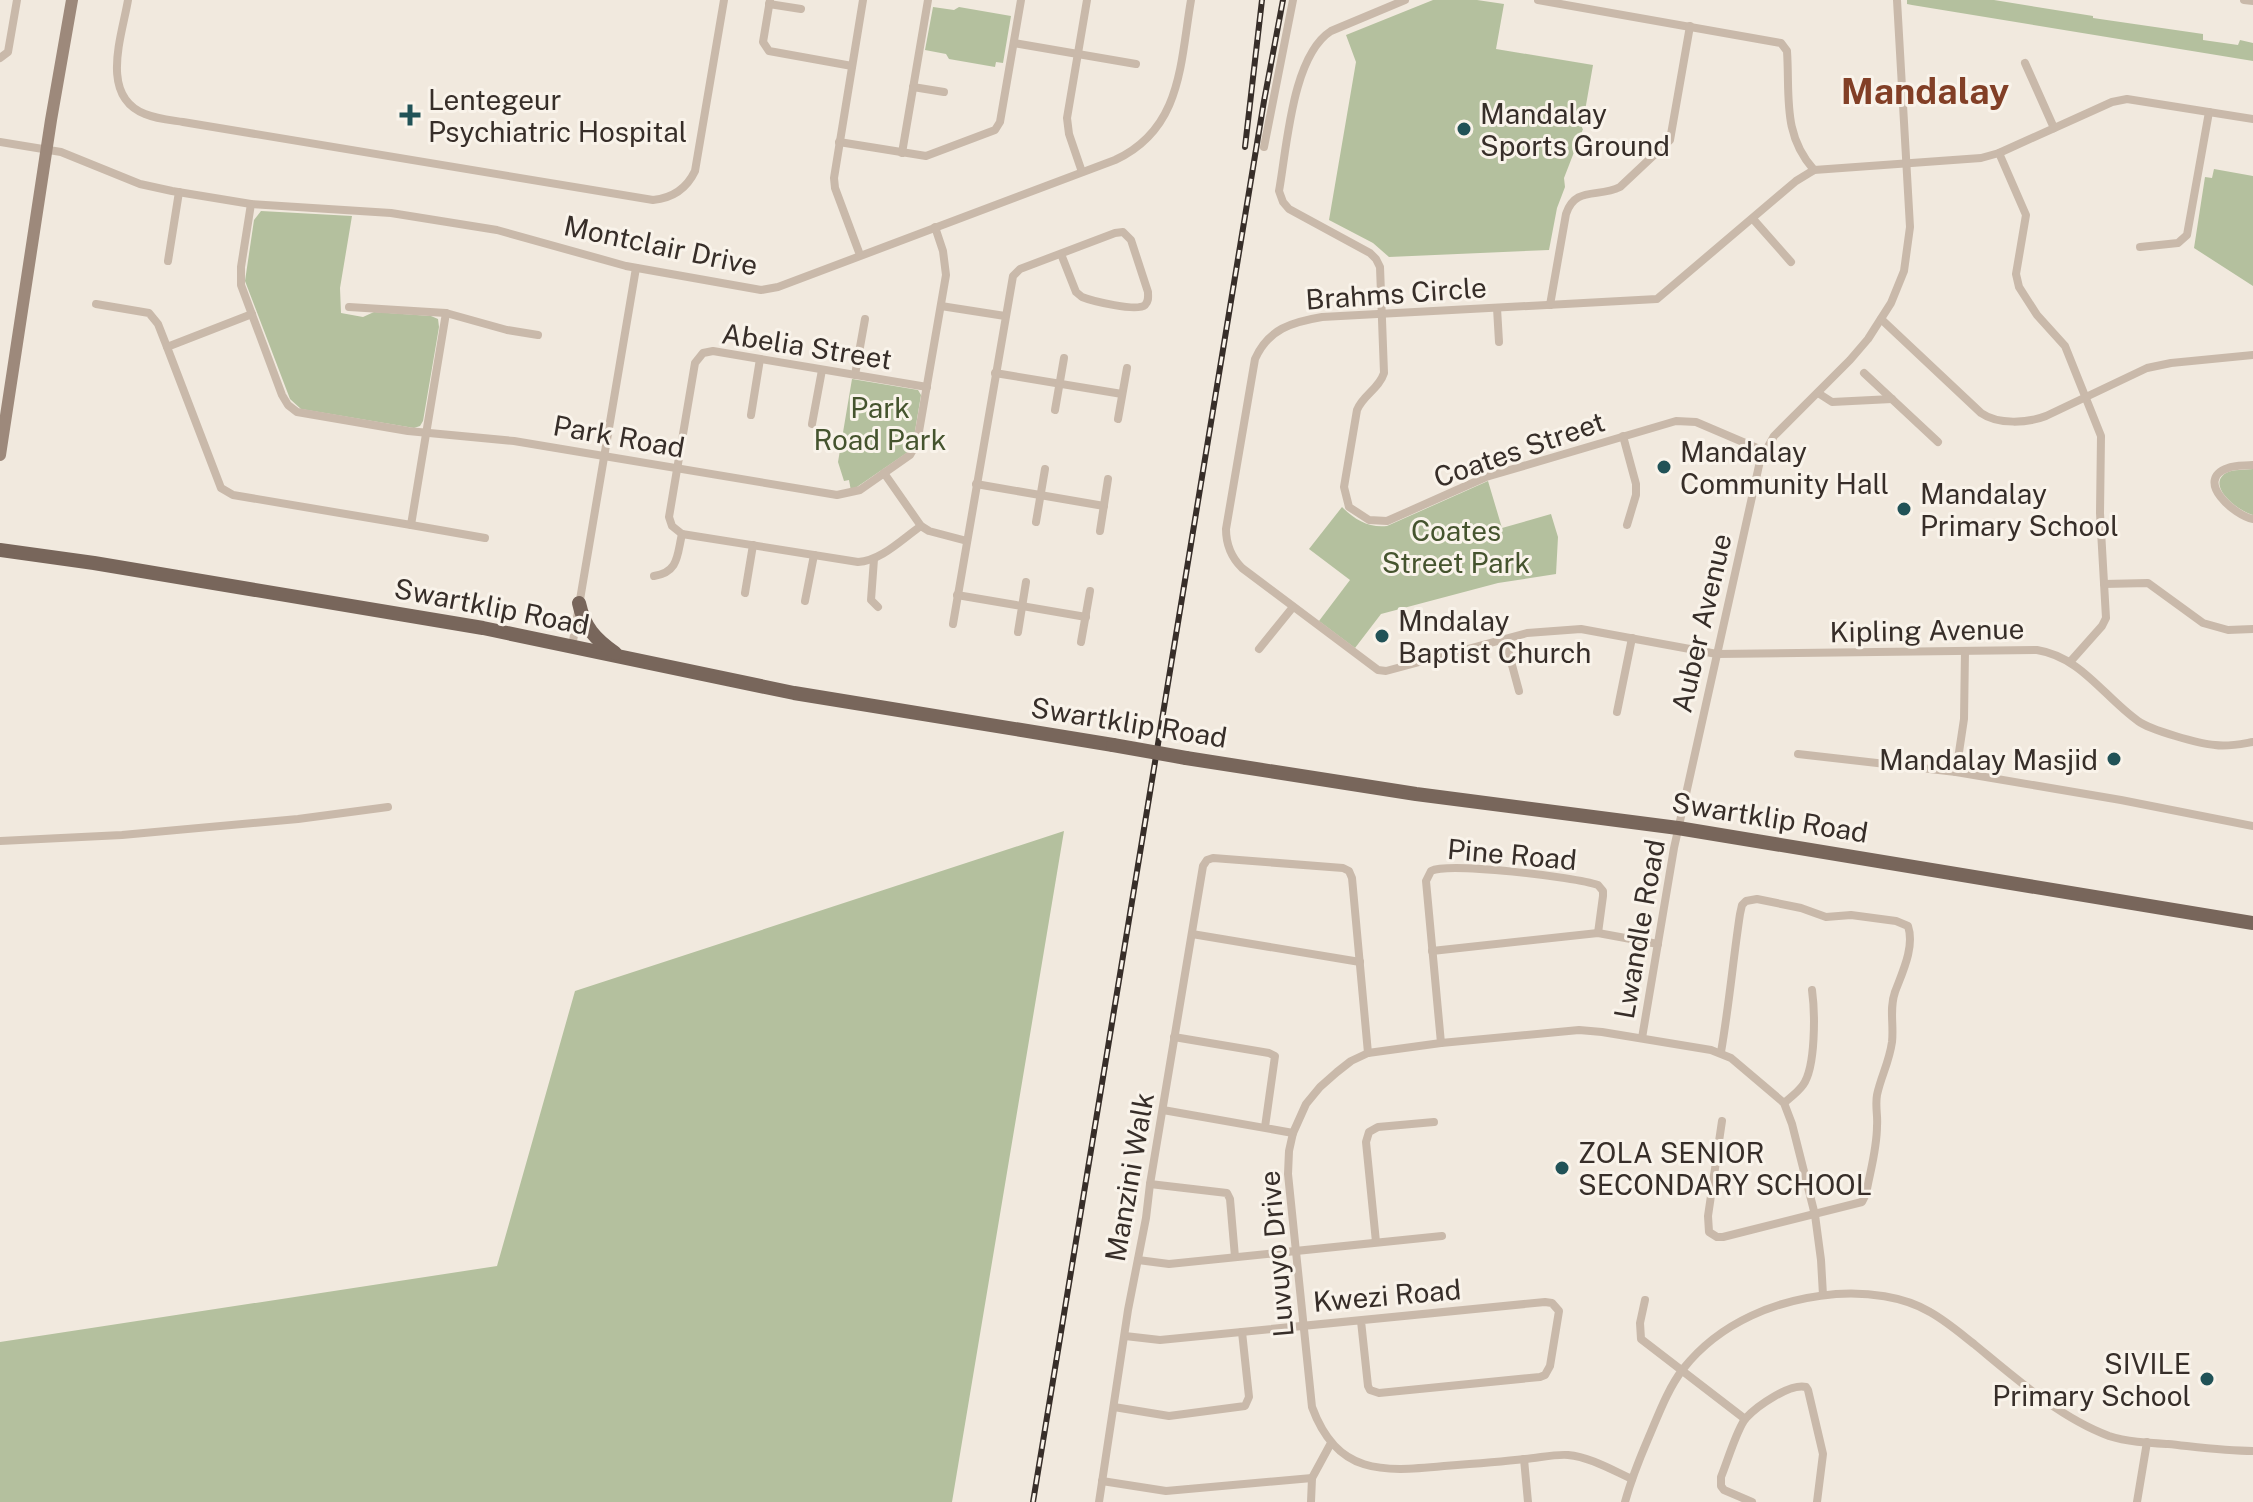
<svg xmlns="http://www.w3.org/2000/svg" width="2253" height="1502" font-family="'Public Sans',sans-serif">
	<style>
		.green { fill: #b4c09e }
		.lines { fill: none; stroke-linecap: round; stroke-linejoin: round }
		.minor { stroke: #c9b9aa; stroke-width: 8 }
		.secondary { stroke: #9d897b; stroke-width: 12 }
		.primary { stroke: #78665b; stroke-width: 14 }
		.rail-casing { stroke: #372e29; stroke-width: 6 }
		.rail { stroke: #f9f3ea; stroke-width: 3; stroke-dasharray: 9; stroke-linecap: butt }
		.primary-bridge { stroke: #78665b; stroke-width: 14 }
		.poi-dot { fill: #215257; stroke: #f9f3ea; stroke-width: 3 }
		.labels { text-anchor: middle; dominant-baseline: central; stroke-width: 6; stroke-linejoin: round; paint-order: stroke }
		.poi-label { font-size: 28px; fill: #372e29; stroke: #f9f3ea; text-anchor: start }
		.street-label { font-size: 28px; fill: #372e29; stroke: #f9f3ea }
		.park-label { font-size: 28px; fill: #45542e; stroke: #f9f3ea }
		.district-label { font-size: 36px; font-weight: bold; fill: #823f26; stroke: #f9f3ea }
	</style>
	<rect width="100%" height="100%" fill="#f1e9de"/>
	<g class="green">
		<path d="M1433 0H1477L1504 4 1496 49 1593 65 1582 128 1583 129 1564 178 1565 187 1557 208 1549 250 1389 257 1373 243 1329 220 1356 62 1346 35Z"/>
		<path d="M1907 0H1994L2093 16V18L2203 34V40L2238 45 2240 40 2253 43V61L1912 5 1907 4Z"/>
		<path d="M933 7 954 10 959 7 1011 16 1003 63 996 62 995 67 949 59 946 54 925 50Z"/>
		<path d="M2214 169 2253 176V286L2194 248 2205 177 2212 178Z"/>
		<path d="M261 211 352 216 340 288 341 313 363 317 374 312 431 316 438 319 439 327 423 421 420 426 414 428 301 409 290 399 245 281 254 220Z"/>
		<path d="M852 379 918 390 921 395 913 443 908 452 851 491 849 480 844 481 838 462Z"/>
		<path d="M2253 469V515C2240 512 2205 486 2226 473 2233 469 2245 470 2253 469Z"/>
		<path d="M1488 481 1502 528 1551 514 1558 537 1556 574 1498 583 1381 614 1355 648 1319 621 1350 580 1309 549 1342 507C1355 520 1369 528 1387 526Z"/>
		<path d="M1064 831 952 1502H0V1342L497 1266 575 991Z"/>
	</g>
	<g class="lines">
		<g class="minor">
			<path d="M128 0C122 36 99 96 145 114 157 119 170 120 183 122L653 200C673 198 687 188 695 171L724 0"/>
			<path d="M770 0 763 42 769 51 852 66"/>
			<path d="M1405 0 1331 31C1292 56 1287 147 1279 191L1283 202 1289 209 1370 253 1376 259 1380 267 1384 373C1379 389 1363 395 1357 410L1344 487 1349 507 1369 520 1387 521 1486 477 1676 421 1696 422 1764 451"/>
			<path d="M1538 0 1781 43 1787 51C1790 96 1782 134 1814 170"/>
			<path d="M2244 0 2253 1"/>
			<path d="M769 4 801 9"/>
			<path d="M1014 43 1136 64"/>
			<path d="M0 58 8 52 17 0"/>
			<path d="M2025 63 2054 128"/>
			<path d="M913 87 944 92"/>
			<path d="M2253 119 2127 99 2112 102 1999 153 1981 158 1814 170 1796 181 1657 299 1322 317C1292 322 1268 329 1255 359L1226 529C1226 545 1231 557 1242 568L1378 670 1386 671 1527 633 1581 629 1717 654 2037 650C2081 657 2104 697 2138 721 2150 730 2200 744 2215 745 2228 747 2241 744 2253 742"/>
			<path d="M0 142 61 152 140 184 172 191 251 204 391 213 497 230 626 266 761 290 778 287 1115 160C1182 129 1180 64 1191 0"/>
			<path d="M839 142 926 156 995 130 1000 122 1021 0"/>
			<path d="M1264 147 1293 0"/>
			<path d="M902 153 928 0"/>
			<path d="M1999 153 2026 215 2016 274 2019 287 2037 315 2065 346 2101 436 2100 513 2106 618 2102 626 2070 662"/>
			<path d="M1082 172 1069 134 1067 118 1087 0"/>
			<path d="M251 204 241 267V285L282 395 288 405 297 412 408 431 514 441 837 495 860 490 910 455 917 443 946 275 943 251 935 227"/>
			<path d="M1753 219 1791 262"/>
			<path d="M2140 247 2178 243 2187 235 2209 112"/>
			<path d="M860 255 835 188 834 178 863 0"/>
			<path d="M168 261 179 192"/>
			<path d="M96 304 149 313 158 324 167 347"/>
			<path d="M1550 305 1566 214C1575 186 1598 198 1620 187L1670 140 1690 26"/>
			<path d="M941 306 1005 316"/>
			<path d="M349 307 446 313 507 330 538 335"/>
			<path d="M1497 308 1499 342"/>
			<path d="M252 314 167 347 221 488 233 495 411 525 446 313"/>
			<path d="M1881 319 1981 413C1998 425 2028 423 2046 416L2147 368 2171 363 2253 355"/>
			<path d="M995 373 1122 394"/>
			<path d="M1864 373 1938 442"/>
			<path d="M855 375 865 319"/>
			<path d="M1818 393 1832 402 1892 399"/>
			<path d="M1055 410 1064 358"/>
			<path d="M751 415 760 359"/>
			<path d="M1118 419 1127 368"/>
			<path d="M812 424 822 370"/>
			<path d="M1623 436 1636 484V495L1627 525"/>
			<path d="M2253 465C2245 466 2235 465 2228 468 2193 480 2235 516 2253 519"/>
			<path d="M884 473 921 526 929 531 967 541"/>
			<path d="M976 484 1104 506"/>
			<path d="M1036 522 1045 469"/>
			<path d="M411 525 485 538"/>
			<path d="M921 526C902 539 881 561 858 562L682 534 672 526 669 517 695 363 703 353 713 351 927 387"/>
			<path d="M1100 531 1108 479"/>
			<path d="M874 559 871 600 878 607"/>
			<path d="M654 576C679 572 677 555 682 534"/>
			<path d="M2104 584 2148 583 2203 623 2228 630 2253 629"/>
			<path d="M745 593 753 545"/>
			<path d="M957 595 1086 617"/>
			<path d="M805 601 814 555"/>
			<path d="M953 624 1013 276 1020 269 1115 233 1123 232 1131 240 1148 292C1148 297 1149 301 1145 305 1137 312 1092 301 1082 297L1076 292 1061 254"/>
			<path d="M1018 632 1026 582"/>
			<path d="M1505 639 1519 691"/>
			<path d="M1081 642 1090 591"/>
			<path d="M572 647 636 268"/>
			<path d="M1259 649 1293 607"/>
			<path d="M1617 712 1632 638"/>
			<path d="M1798 754 1956 772 2121 800 2253 826"/>
			<path d="M1956 772 1964 719 1965 651"/>
			<path d="M0 841 122 835 298 819 388 807"/>
			<path d="M1192 934 1360 962"/>
			<path d="M1432 951 1598 933 1658 944"/>
			<path d="M1174 1037 1269 1053 1275 1056 1265 1127"/>
			<path d="M1642 1038 1674 848 1760 461 1774 436 1850 360 1868 339 1891 303 1904 271 1910 227 1897 0"/>
			<path d="M1441 1043 1426 881 1431 871C1449 862 1575 877 1598 885L1603 891V896L1598 933"/>
			<path d="M1721 1052C1729 1006 1733 960 1740 914L1742 905 1746 901 1757 899 1801 908 1826 917 1851 915 1896 921 1908 926C1915 947 1902 973 1895 992 1889 1009 1894 1024 1892 1042 1889 1063 1881 1076 1877 1095 1875 1106 1878 1116 1877 1126 1877 1149 1870 1172 1866 1194L1862 1202 1723 1237H1717L1709 1232 1708 1216 1722 1121"/>
			<path d="M1784 1103C1791 1097 1798 1092 1803 1085 1816 1067 1815 1012 1812 990"/>
			<path d="M1163 1110 1293 1133"/>
			<path d="M1150 1184 1227 1193 1230 1199 1235 1257"/>
			<path d="M1376 1242 1366 1142 1369 1132 1378 1127 1434 1122"/>
			<path d="M1138 1260 1169 1264 1442 1236"/>
			<path d="M1645 1300 1640 1323 1641 1339 1745 1419"/>
			<path d="M1125 1336 1160 1340 1545 1302 1552 1303 1559 1311 1550 1366 1545 1375 1540 1377 1379 1393 1370 1390 1368 1386 1361 1321"/>
			<path d="M1114 1407 1169 1416 1245 1406 1249 1397 1242 1332"/>
			<path d="M1524 1459 1528 1502"/>
			<path d="M1632 1479C1612 1470 1590 1457 1568 1455 1554 1454 1539 1458 1525 1459 1498 1462 1471 1464 1444 1466 1382 1472 1337 1475 1312 1407L1288 1174 1289 1151 1293 1133 1306 1104 1320 1087 1337 1072 1351 1061 1368 1053 1441 1043 1579 1030 1602 1032 1711 1050 1731 1058 1784 1103 1792 1124 1815 1215 1821 1260 1823 1295"/>
			<path d="M1102 1481 1166 1491 1312 1478"/>
			<path d="M1099 1502 1128 1310 1146 1218 1150 1184 1203 866 1207 860 1213 858 1343 868 1349 871 1352 878 1368 1053"/>
			<path d="M1311 1502 1312 1478 1331 1443"/>
			<path d="M1625 1502C1631 1480 1639 1460 1648 1439 1658 1416 1667 1390 1683 1369 1720 1322 1777 1299 1836 1294 1867 1292 1903 1296 1930 1312 1946 1321 1960 1333 1974 1344 2014 1377 2060 1418 2109 1436 2127 1442 2149 1443 2168 1444 2197 1447 2225 1451 2253 1451"/>
			<path d="M1752 1502 1724 1490 1721 1486V1477C1727 1463 1737 1428 1746 1418 1757 1406 1790 1383 1806 1387L1808 1390 1823 1454 1817 1502"/>
			<path d="M2137 1502 2147 1442"/>
		</g>
		<path class="secondary" d="M0 455 51 120 72 0"/>
		<g class="primary">
			<path d="M0 550 94 563 483 628 794 693 1113 745"/>
			<path d="M579 603C584 627 595 639 615 653"/>
			<path d="M1186 758 1416 794 1678 828 2253 923"/>
		</g>
		<g class="rail-casing">
			<g id="rail">
				<path d="M1245 147 1262 0"/>
				<path d="M1033 1502 1264 101 1283 0"/>
			</g>
		</g>
		<use href="#rail" class="rail"/>
		<path class="primary-bridge" d="M1113 745 1186 758"/>
	</g>
	<g class="poi-dot">
		<path d="M406 103h8v8h8v8h-8v8h-8v-8h-8v-8h8z"/>
		<circle cx="1464" cy="129" r="8"/>
		<circle cx="1664" cy="467" r="8"/>
		<circle cx="1904" cy="509" r="8"/>
		<circle cx="1382" cy="636" r="8"/>
		<circle cx="2114" cy="759" r="8"/>
		<circle cx="1562" cy="1168" r="8"/>
		<circle cx="2207" cy="1379" r="8"/>
	</g>
	<g class="labels">
		<g class="poi-label">
			<text x="428" y="99">Lentegeur<tspan x="428" dy="32">Psychiatric Hospital</tspan></text>
			<text x="1480" y="113">Mandalay<tspan x="1480" dy="32">Sports Ground</tspan></text>
			<text x="1680" y="451">Mandalay<tspan x="1680" dy="32">Community Hall</tspan></text>
			<text x="1920" y="493">Mandalay<tspan x="1920" dy="32">Primary School</tspan></text>
			<text x="1398" y="620">Mndalay<tspan x="1398" dy="32">Baptist Church</tspan></text>
			<text x="2098" y="759" text-anchor="end">Mandalay Masjid</text>
			<text x="1578" y="1152">ZOLA SENIOR<tspan x="1578" dy="32">SECONDARY SCHOOL</tspan></text>
			<text x="2191" y="1363" text-anchor="end">SIVILE<tspan x="2191" dy="32">Primary School</tspan></text>
		</g>
		<g class="street-label">
			<text transform="translate(661 245) rotate(12)">Montclair Drive</text>
			<text transform="translate(1396 293) rotate(-4)">Brahms Circle</text>
			<text transform="translate(807 346) rotate(9)">Abelia Street</text>
			<text transform="translate(619 436) rotate(10)">Park Road</text>
			<text transform="translate(1519 449) rotate(-19)">Coates Street</text>
			<text transform="translate(492 606) rotate(11)">Swartklip Road</text>
			<text transform="translate(1701 623) rotate(-77)">Auber Avenue</text>
			<text transform="translate(1927 630) rotate(-1)">Kipling Avenue</text>
			<text transform="translate(1129 722) rotate(9)">Swartklip Road</text>
			<text transform="translate(1770 817) rotate(9)">Swartklip Road</text>
			<text transform="translate(1512 854) rotate(5)">Pine Road</text>
			<text transform="translate(1639 929) rotate(-80)">Lwandle Road</text>
			<text transform="translate(1129 1177) rotate(-80)">Manzini Walk</text>
			<text transform="translate(1276 1254) rotate(-95)">Luvuyo Drive</text>
			<text transform="translate(1387 1295) rotate(-5)">Kwezi Road</text>
		</g>
		<g class="park-label">
			<text x="880" y="407">Park<tspan x="880" dy="32">Road Park</tspan></text>
			<text x="1456" y="530">Coates<tspan x="1456" dy="32">Street Park</tspan></text>
		</g>
		<g class="district-label">
			<text x="1925" y="91">Mandalay</text>
		</g>
	</g>
</svg>
